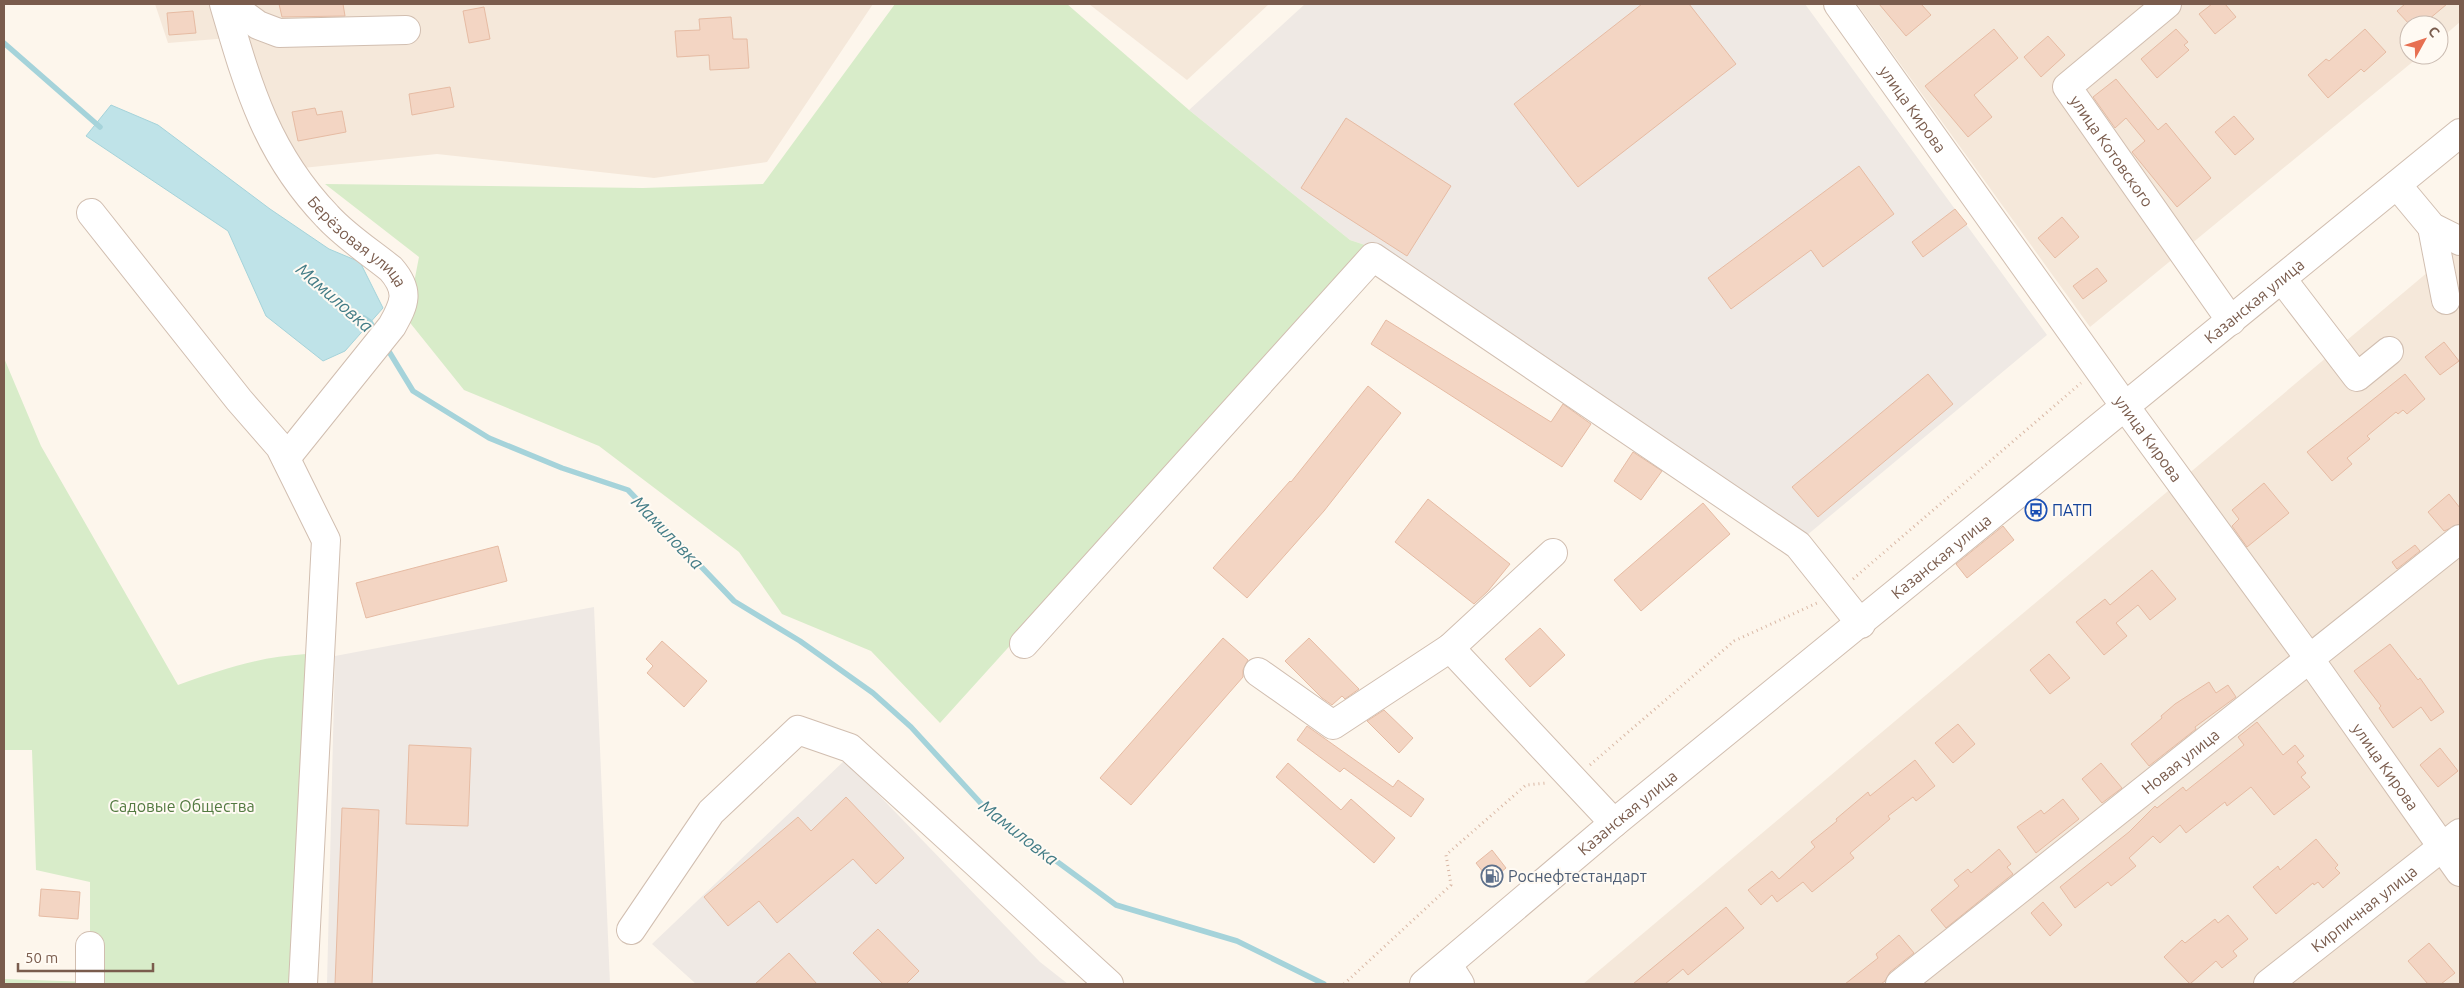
<svg xmlns="http://www.w3.org/2000/svg" width="2464" height="988" font-family="Ubuntu,sans-serif">
	<style>
		.residential { fill: #f5e8da }
		.industrial { fill: #efe9e4 }
		.green { fill: #d8ecc9 }
		.water { fill: #bfe3e8; stroke: #a5d3da }
		.lines { fill: none; stroke-linecap: round; stroke-linejoin: round }
		.stream { stroke: #a5d3da; stroke-width: 5.5 }
		.building { fill: #f3d5c3; stroke: #e6bba3 }
		.minor-casing { stroke: #d1beb0; stroke-width: 30 }
		.path { stroke: #d9b8a5; stroke-width: 3; stroke-dasharray: 1 4; stroke-linecap: butt }
		.minor { stroke: #fff; stroke-width: 28 }
		.labels { text-anchor: middle; dominant-baseline: central; stroke-width: 4; stroke-linejoin: round; paint-order: stroke }
		.street-label { font-size: 16px; fill: #7a5c4d; stroke: #fffaf3 }
		.transit-label { font-size: 16px; fill: #164399; stroke: #fffaf3; text-anchor: start }
		.park-label { font-size: 16px; fill: #537a41; stroke: #fffaf3 }
		.service-label { font-size: 16px; fill: #4e5e75; stroke: #fffaf3; text-anchor: start }
		.water-label { font-size: 18px; font-style: italic; fill: #437c86; stroke: #fffaf3 }
	</style>
	<rect width="100%" height="100%" fill="#fdf6ec"/>
	<g class="residential">
		<path d="M155 4H873L767 162 654 178 437 154 293 169 241 37 168 43Z"/>
		<path d="M1089 4H1269L1187 80Z"/>
		<path d="M1857 4H2460V22L2439 40V25H2409V55H2421L2090 327Z"/>
		<path d="M2460 245V984H1583Z"/>
	</g>
	<g class="industrial">
		<path d="M1305 4H1805L2047 335 1800 541 1371 247 1350 240 1189 110Z"/>
		<path d="M594 607 610 984H327L335 656Z"/>
		<path d="M845 760 1040 962 1068 984H696L652 944Z"/>
	</g>
	<g class="green">
		<path d="M895 4H1067L1189 110 1350 240 1371 247 940 723 871 651 782 614 739 552 599 446 464 390 407 319 419 257 325 184 643 188 763 184Z"/>
		<path d="M4 358 41 446 178 685C223 669 258 657 306 654L297 984H4V979L90 982V882L36 870 32 750H4Z"/>
	</g>
	<path class="water" d="M111 105 158 125 270 209 329 249 360 262 383 308 345 351 323 361 266 316 228 231 86 136Z"/>
	<g class="lines">
		<g class="stream">
			<path d="M4 43 100 127"/>
			<path d="M364 318 370 322 377 333"/>
			<path d="M385 345 413 391 489 438 562 468 628 490 734 601 800 641 873 693 911 727 987 810 1116 905 1237 941 1324 984"/>
		</g>
	</g>
	<g class="building">
		<path d="M279 4H343L345 16 282 17Z"/>
		<path d="M1642 4H1689L1736 64 1578 187 1514 104Z"/>
		<path d="M1879 4H1921L1931 15 1906 36Z"/>
		<path d="M2212 4H2225L2236 17 2215 34 2199 14Z"/>
		<path d="M2405 4H2447L2422 25H2410L2397 11Z"/>
		<path d="M484 7 490 39 469 43 463 11Z"/>
		<path d="M193 11 196 33 169 35 167 13Z"/>
		<path d="M731 17 733 39H747L749 68 710 70 709 55 677 57 675 31 700 30 699 19Z"/>
		<path d="M1994 29 2018 58 1974 95 1992 117 1968 137 1925 86Z"/>
		<path d="M2176 29 2188 42 2184 45 2189 50 2157 78 2141 59Z"/>
		<path d="M2365 29 2386 52 2364 72 2361 69 2328 98 2308 75 2326 59 2329 61Z"/>
		<path d="M2048 36 2065 55 2041 77 2024 57Z"/>
		<path d="M2116 79 2158 130 2166 123 2211 178 2177 207 2132 152 2145 141 2126 118 2115 128 2093 97Z"/>
		<path d="M450 87 454 107 412 115 409 94Z"/>
		<path d="M315 108 317 115 342 111 346 132 298 141 292 112Z"/>
		<path d="M2234 116 2254 139 2235 155 2215 132Z"/>
		<path d="M1346 118 1451 186 1407 256 1301 188Z"/>
		<path d="M1859 166 1894 214 1823 267 1811 250 1731 309 1708 278Z"/>
		<path d="M1955 209 1967 224 1923 257 1912 242Z"/>
		<path d="M2062 217 2079 237 2055 258 2038 238Z"/>
		<path d="M2097 268 2107 281 2083 299 2073 286Z"/>
		<path d="M1386 320 1551 422 1563 404 1591 424 1562 467 1371 344Z"/>
		<path d="M2444 342 2459 361 2440 375 2425 357Z"/>
		<path d="M1928 374 1953 404 1818 517 1792 487Z"/>
		<path d="M2405 374 2425 399 2407 414 2403 410 2398 414 2396 412 2367 436 2370 439 2347 458 2352 464 2332 481 2307 452Z"/>
		<path d="M1368 386 1401 413 1324 511 1247 598 1213 568 1290 481 1291 482Z"/>
		<path d="M1633 452 1662 471 1641 500 1614 481Z"/>
		<path d="M2264 483 2289 513 2247 547 2232 526 2239 519 2232 510Z"/>
		<path d="M2449 494 2460 508V524L2444 531 2428 512Z"/>
		<path d="M1428 499 1510 564 1488 591 1474 604 1395 542Z"/>
		<path d="M1703 503 1730 534 1641 611 1614 580Z"/>
		<path d="M2003 526 2014 540 1967 578 1956 564Z"/>
		<path d="M2415 545 2420 551 2397 569 2392 562Z"/>
		<path d="M498 546 507 581 366 618 356 583Z"/>
		<path d="M2152 570 2176 599 2150 620 2138 605 2116 623 2127 636 2104 655 2076 622 2105 599 2110 605Z"/>
		<path d="M1540 628 1565 655 1530 687 1505 659Z"/>
		<path d="M1223 638 1248 660 1243 670V677L1131 805 1100 778Z"/>
		<path d="M1309 638 1359 689 1345 699 1342 696 1332 705 1322 698 1285 661Z"/>
		<path d="M662 641 707 681 684 707 647 673 653 666 646 659Z"/>
		<path d="M2390 644 2418 680 2420 678 2444 712 2431 721 2421 707 2393 728 2379 708 2381 706 2354 671Z"/>
		<path d="M2049 654 2070 678 2050 694 2030 670Z"/>
		<path d="M2209 682 2216 693 2228 685 2236 697 2195 727 2196 729 2149 766 2131 744 2162 718 2161 716 2175 704Z"/>
		<path d="M1384 710 1413 738 1399 753 1367 721Z"/>
		<path d="M2257 722 2283 755 2295 745 2304 756 2297 762 2306 773 2301 777 2310 787 2274 815 2251 787 2227 806 2225 802 2186 833 2180 825 2160 843 2153 836 2129 858 2136 866 2111 886 2108 882 2075 908 2060 887 2129 832 2155 806 2157 808 2183 787 2186 791 2244 745 2238 737Z"/>
		<path d="M1958 724 1975 744 1953 763 1935 743Z"/>
		<path d="M1307 726 1393 787 1398 780 1424 799 1411 817 1344 768 1340 772 1297 740Z"/>
		<path d="M409 745 471 748 468 826 406 824Z"/>
		<path d="M2440 748 2458 771 2438 787 2420 765Z"/>
		<path d="M1915 760 1935 786 1916 801 1913 797 1888 816 1890 819 1850 853 1854 858 1812 892 1803 882 1777 902 1772 895 1761 905 1748 890 1772 871 1779 879 1815 847 1811 842 1837 821 1836 819 1868 792 1870 796Z"/>
		<path d="M1288 763 1341 810 1351 799 1395 838 1374 863 1276 777Z"/>
		<path d="M2101 763 2122 788 2102 803 2082 779Z"/>
		<path d="M846 797 904 858 876 884 853 859 777 923 759 901 728 926 704 897 798 817 811 831Z"/>
		<path d="M2063 799 2079 819 2036 853 2017 827 2041 810 2044 814Z"/>
		<path d="M342 808 379 810 372 984H335Z"/>
		<path d="M2316 839 2338 865 2335 868 2340 873 2323 888 2318 882 2314 885 2313 883 2276 914 2253 887 2278 866 2280 870Z"/>
		<path d="M1999 849 2011 864 2007 867 2013 874 1946 928 1931 910 1959 886 1954 880 1968 869 1971 873Z"/>
		<path d="M1492 850 1506 868 1490 881 1476 863Z"/>
		<path d="M41 889 80 892 78 919 39 916Z"/>
		<path d="M2043 902 2062 925 2050 936 2031 913Z"/>
		<path d="M1726 907 1744 928 1688 975 1683 969 1665 984H1633Z"/>
		<path d="M2228 915 2248 939 2233 951 2237 956 2222 968 2216 961 2190 984 2164 957 2182 940 2185 943 2215 919 2218 923Z"/>
		<path d="M878 929 919 971 906 984H883L853 953Z"/>
		<path d="M1899 935 1914 953 1890 972 1885 981 1881 984H1845L1878 958 1876 954Z"/>
		<path d="M2429 943 2455 973 2441 984H2428L2408 961Z"/>
		<path d="M789 953 817 984H755Z"/>
	</g>
	<g class="lines">
		<g class="minor-casing">
			<g id="minor">
				<path id="s1" d="M224 4C248 86 266 152 327 216 345 236 370 252 391 269 410 291 405 303 392 326L286 458"/>
				<path d="M229 4 258 25 279 33 406 30"/>
				<path id="s2" d="M1838 4 2124 405 2309 658 2460 872"/>
				<path id="s3" d="M2167 4 2067 87 2231 321"/>
				<path d="M2397 185 2432 227 2460 241"/>
				<path d="M91 213 239 400 280 447 326 540 303 984"/>
				<path d="M2432 227 2446 300"/>
				<path d="M2282 279 2357 377 2389 351"/>
				<path d="M1553 553 1450 648 1614 823"/>
				<path d="M1024 644 1373 257 1798 545 1861 624"/>
				<path d="M1258 672 1333 725 1450 648"/>
				<path d="M631 930 711 812 798 730 850 748 1109 984"/>
				<path d="M90 946V984"/>
				<path d="M1448 965 1460 984"/>
				<path id="s4" d="M1424 984 1614 823 2460 133"/>
				<path id="s5" d="M1900 984 2460 539"/>
				<path id="s6" d="M2268 984 2460 833"/>
			</g>
		</g>
		<g class="path">
			<path d="M1853 579 2081 383"/>
			<path d="M1590 765 1734 641 1817 603"/>
			<path d="M1344 984 1451 885 1446 855 1526 785 1547 783"/>
		</g>
		<use href="#minor" class="minor"/>
	</g>
	<defs>
		<g id="bus-ring" transform="scale(1.125)"><circle r="9.5" fill="#fffaf3" stroke="#1a4fb4" stroke-width="1.5"/><path d="M-5-6H5V4H4V6H2V4H-2V6H-4V4H-5ZM-3.5-4V0h7V-4ZM-3.5 1.2v1.5H-2V1.2ZM2 1.2v1.5H3.5V1.2Z" fill="#1a4fb4"/></g>
		<g id="fuel-ring" transform="scale(1.125)"><circle r="9.5" fill="#fffaf3" stroke="#5c6f8a" stroke-width="1.5"/><path d="M-5.5-6h7V0h2V4h1.3V-2.5L3-4.5l.8-.8L6-3V5H2.5V1h-1V6h-7ZM-4.2-4.7v3.2H.2V-4.7Z" fill="#5c6f8a"/></g>
	</defs>
	<g fill-rule="evenodd">
		<use href="#bus-ring" x="2036" y="510"/>
		<use href="#fuel-ring" x="1492" y="876"/>
	</g>
	<g class="labels">
		<g class="street-label">
			<text stroke="none"><textPath href="#s2" startOffset="129">улица Кирова</textPath></text>
			<text stroke="none"><textPath href="#s3" startOffset="208">улица Котовского</textPath></text>
			<text stroke="none"><textPath href="#s1" startOffset="278">Берёзовая улица</textPath></text>
			<text stroke="none"><textPath href="#s4" startOffset="1075">Казанская улица</textPath></text>
			<text stroke="none"><textPath href="#s2" startOffset="534">улица Кирова</textPath></text>
			<text stroke="none"><textPath href="#s4" startOffset="671">Казанская улица</textPath></text>
			<text stroke="none"><textPath href="#s5" startOffset="358">Новая улица</textPath></text>
			<text stroke="none"><textPath href="#s2" startOffset="939">улица Кирова</textPath></text>
			<text stroke="none"><textPath href="#s4" startOffset="266">Казанская улица</textPath></text>
			<text stroke="none"><textPath href="#s6" startOffset="122">Кирпичная улица</textPath></text>
		</g>
		<g class="transit-label">
			<text x="2052" y="510">ПАТП</text>
		</g>
		<g class="park-label">
			<text x="182" y="806">Садовые Общества</text>
		</g>
		<g class="service-label">
			<text x="1508" y="876">Роснефтестандарт</text>
		</g>
		<g class="water-label">
			<text transform="translate(335 297) rotate(41)">Мамиловка</text>
			<text transform="translate(668 532) rotate(46)">Мамиловка</text>
			<text transform="translate(1019 832) rotate(38)">Мамиловка</text>
		</g>
	</g>
	<rect width="2464" height="988" fill="none" stroke="#7a5c4d" stroke-width="10"/>
	<g transform="translate(2424 40) rotate(50)"><circle r="24" fill="#fffaf3" stroke="#cabbb1"/>
	<path d="M0-4L9 19L0 12L-9 19Z" fill="#e76f51"/>
	<text y="-8" font-size="14" font-weight="bold" text-anchor="middle" fill="#7a5c4d">С</text>
	</g>
	<path d="M18 963v8h135v-8" fill="none" stroke="#7a5c4d" stroke-width="2.5"/>
	<text x="25" y="963" font-size="15" fill="#7a5c4d" stroke="#fffaf3" stroke-width="4" paint-order="stroke">50 m</text>
</svg>
